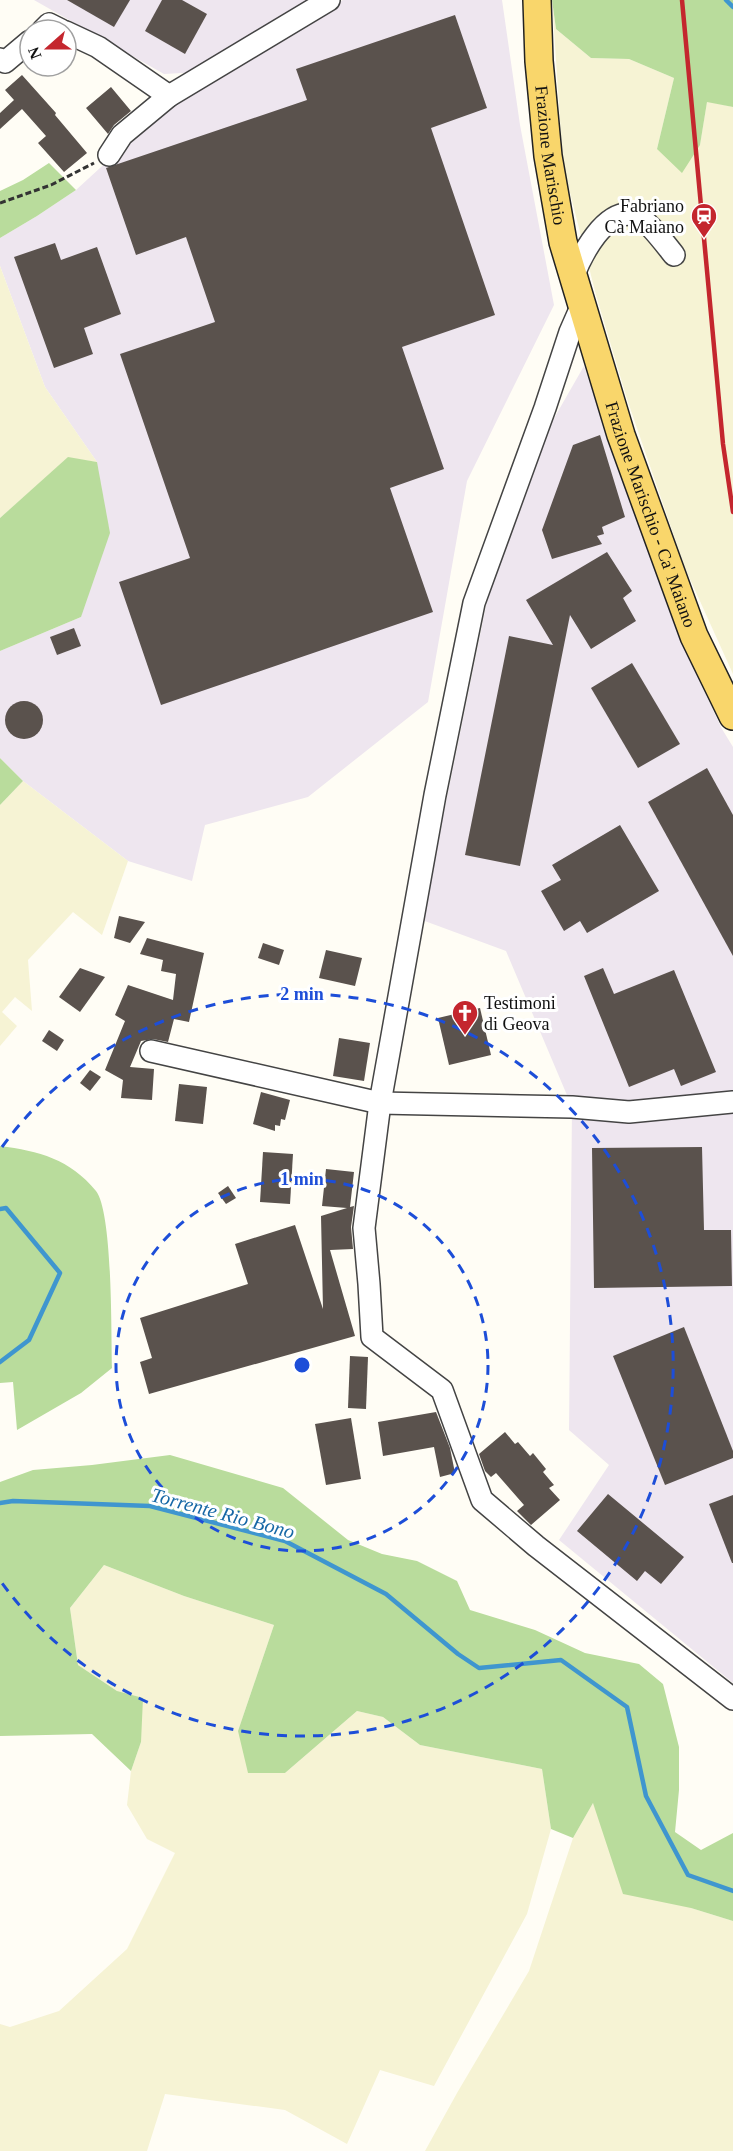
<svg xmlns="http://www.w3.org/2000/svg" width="733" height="2151" font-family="Georgia,serif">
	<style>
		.industrial { fill: #eee6ef }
		.farmland { fill: #f6f3d4 }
		.forest { fill: #b9dc9c }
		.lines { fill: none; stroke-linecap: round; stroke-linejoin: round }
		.stream { stroke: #3f96cf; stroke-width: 4.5 }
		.building { fill: #5a524d }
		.minor-casing { stroke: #444; stroke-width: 24 }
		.major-casing { stroke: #222; stroke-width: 30 }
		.path { stroke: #333; stroke-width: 3; stroke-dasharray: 6 3; stroke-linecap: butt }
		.minor { stroke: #fff; stroke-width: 21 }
		.major { stroke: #f9d66b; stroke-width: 27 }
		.rail { stroke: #c4262e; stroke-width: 4.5 }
		.ring { fill: none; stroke: #1d4ed8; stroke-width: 3; stroke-dasharray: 10 8 }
		.labels { text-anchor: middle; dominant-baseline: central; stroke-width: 6; stroke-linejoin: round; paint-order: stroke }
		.street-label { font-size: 18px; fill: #111; stroke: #fff }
		.poi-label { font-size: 18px; fill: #111; stroke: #fff; text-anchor: end }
		.water-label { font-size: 20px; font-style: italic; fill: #1768a6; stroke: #fff }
		.centre { fill: #1d4ed8; stroke: #fff; stroke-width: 3 }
		.ring-label { font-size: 18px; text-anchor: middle; font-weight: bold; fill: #1d4ed8; stroke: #fff; stroke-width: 6; stroke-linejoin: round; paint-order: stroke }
	</style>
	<rect width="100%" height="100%" fill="#fffdf5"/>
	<g class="industrial">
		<path d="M34 0H310L200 72 164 74Z"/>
		<path d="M343 0H502L520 125 554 305 467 481 428 702 308 797 205 825 192 881 128 861 23 781 0 758V651L81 617 97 462 45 387 0 266V238L37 216 76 190 174 100Z"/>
		<path d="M584 366 682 644 722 729 733 747V1683L559 1540 609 1465 569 1430 572 1107 506 951 422 920 489 591 541 441Z"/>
	</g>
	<g class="farmland">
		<path d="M552 0 556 29 591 58 629 59 674 78 657 149 700 145 707 101 733 107V674L685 568 627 399 596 295 563 165Z"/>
		<path d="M0 266 45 387 97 462 68 458 0 518Z"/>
		<path d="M23 781 128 861 102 935 73 912 28 960 32 1011 15 997 2 1012 17 1026 0 1046V805Z"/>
		<path d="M104 1565 184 1596 274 1625 238 1731 285 1773 357 1711 383 1717 420 1745 542 1769 551 1829 527 1914 434 2086 380 2070 347 2144 285 2110 165 2094 147 2151H0V2024L10 2027 59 2011 127 1949 175 1853 147 1839 127 1805 131 1771 141 1742 117 1691 78 1665 70 1608Z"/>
		<path d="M593 1803 691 1908 733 1921V2151H425L457 2093 529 1971 573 1838Z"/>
	</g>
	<g class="forest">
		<path d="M552 0H733V107L707 102 700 145 682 173 657 149 674 78 629 59 591 58 556 29Z"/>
		<path d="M49 163 76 190 37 216 0 238V191L23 180Z"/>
		<path d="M68 457 97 462 110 533 81 617 0 651V518Z"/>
		<path d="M0 758 23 781 0 805Z"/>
		<path d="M0 1146C39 1151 70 1159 96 1191 113 1213 111 1336 112 1368L81 1393 17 1430 13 1382 0 1383Z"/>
		<path d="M170 1455 283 1488 348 1540 382 1554 417 1561 457 1581 470 1610 535 1630 585 1653 639 1664 663 1684 679 1747V1790L675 1832 701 1850 733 1833V1921L691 1908 623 1894 593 1803 573 1838 551 1829 542 1769 420 1745 383 1717 357 1711 285 1773H248L238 1731 274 1625 184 1596 104 1565 70 1608 78 1665 117 1691 143 1698 141 1742 131 1771 92 1734 0 1736V1482L33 1470 92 1465Z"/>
	</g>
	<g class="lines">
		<g class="stream">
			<path d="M726 0 733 7"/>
			<path d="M0 1209 6 1208 60 1273 29 1340 0 1362"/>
			<path d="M0 1503 13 1501 150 1506 285 1541 386 1594 458 1654 479 1668 561 1660 627 1707 646 1796 688 1875 733 1891"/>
		</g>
	</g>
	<g class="building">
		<path d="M67 0H130L114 27Z"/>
		<path d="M162 0H182L207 14 185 54 145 31Z"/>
		<path d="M455 15 487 108 431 128 495 315 402 347 444 469 390 488 433 612 161 705 119 582 190 558 120 354 215 322 186 237 136 255 106 168 307 100 296 69Z"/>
		<path d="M22 75 56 113 55 115 87 153 64 172 38 143 46 136 22 109 0 129V113L14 100 5 90Z"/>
		<path d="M111 87 131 111 114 125 108 134 86 108Z"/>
		<path d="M55 243 61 260 97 247 121 314 84 328 93 354 54 368 14 257Z"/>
		<path d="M600 435 625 517 602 527 604 534 597 536 602 544 552 559 542 530 573 445Z"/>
		<path d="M607 552 632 591 623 598 636 621 591 649 570 615 520 866 465 855 509 636 553 645 526 600Z"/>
		<path d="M74 628 81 646 57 655 50 637Z"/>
		<path d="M632 663 680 744 638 768 591 688Z"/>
		<circle cx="24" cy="720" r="19"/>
		<path d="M707 768 733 815V956L648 802Z"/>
		<path d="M620 825 659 891 587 933 580 921 564 931 541 891 561 880 552 865Z"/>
		<path d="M119 916 145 922 130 943 114 938Z"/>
		<path d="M147 938 204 953 189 1022 174 1019 168 1042 153 1039 141 1041 130 1067 154 1069 152 1100 121 1098 123 1080 105 1070 125 1021 115 1015 128 985 173 1000 176 974 161 971 163 960 140 954Z"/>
		<path d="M263 943 284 950 279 965 258 958Z"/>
		<path d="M326 950 362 958 355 986 319 978Z"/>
		<path d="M80 968 105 977 80 1012 59 997Z"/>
		<path d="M603 968 614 994 674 970 716 1072 681 1086 674 1069 629 1087 584 976Z"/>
		<path d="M480 1008 491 1055 449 1065 438 1018Z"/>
		<path d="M49 1030 64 1040 57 1051 42 1041Z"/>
		<path d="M339 1038 370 1043 364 1081 333 1076Z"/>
		<path d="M90 1070 101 1077 90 1091 80 1083Z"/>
		<path d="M179 1084 207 1087 203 1124 175 1121Z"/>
		<path d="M261 1092 290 1100 285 1120 281 1119 280 1126 275 1125V1131L253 1124Z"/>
		<path d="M702 1147 704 1230H731L732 1286 594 1288 592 1148Z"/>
		<path d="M263 1152 293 1154 290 1204 260 1202Z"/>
		<path d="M326 1169 354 1172 350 1207 354 1206 351 1227 353 1249 330 1250 355 1336 149 1394 140 1362 152 1358 140 1318 248 1284 235 1244 295 1225 323 1309 321 1216 347 1208 322 1206Z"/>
		<path d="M228 1186 236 1198 226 1204 218 1193Z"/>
		<path d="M684 1327 733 1451V1458L665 1485 613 1356Z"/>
		<path d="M350 1356 368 1357 366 1409 348 1408Z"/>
		<path d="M436 1412 450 1448 455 1473 440 1477 434 1447 383 1456 378 1422Z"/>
		<path d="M351 1418 361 1479 326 1485 315 1424Z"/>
		<path d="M505 1432 515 1444 518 1442 530 1456 533 1453 546 1469 543 1472 554 1485 549 1488 560 1500 531 1525 517 1511 524 1505 496 1473 491 1477 485 1471 479 1454Z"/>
		<path d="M608 1494 684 1557 661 1584 645 1571 637 1581 577 1531Z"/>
		<path d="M733 1495V1563H732L709 1504Z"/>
	</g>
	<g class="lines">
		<g class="minor-casing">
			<g id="minor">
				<path d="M43 30 49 24 61 30"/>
				<path d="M66 32 98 47 169 96"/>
				<path d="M0 59 5 62 30 41"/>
				<path d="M109 155 122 135 169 96 329 0"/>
				<path d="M573 277C581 256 605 207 635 215 646 218 666 245 674 255"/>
				<path d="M581 307 570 332 545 408 474 603 435 795 380 1103 364 1228 369 1284 372 1337 442 1390 482 1500 536 1546 733 1699"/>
				<path d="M151 1051 380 1103 572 1107 629 1112 733 1102"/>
			</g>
		</g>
		<g class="major-casing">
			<g id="major">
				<path id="s1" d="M537 0 539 61 548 156 563 242 621 435 694 636 733 716"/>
			</g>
		</g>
		<path class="path" d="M0 203 51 185 94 163"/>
		<use href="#minor" class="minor"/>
		<use href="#major" class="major"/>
		<path class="rail" d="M682 0 723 444 733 512"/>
	</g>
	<g class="ring">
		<circle cx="302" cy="1365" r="186"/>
		<path d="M2 1147A371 371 0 1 1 2 1583"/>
	</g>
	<defs>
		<g id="station-pin" transform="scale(1.35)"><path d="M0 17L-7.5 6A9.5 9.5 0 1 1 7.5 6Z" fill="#c4262e" stroke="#fff"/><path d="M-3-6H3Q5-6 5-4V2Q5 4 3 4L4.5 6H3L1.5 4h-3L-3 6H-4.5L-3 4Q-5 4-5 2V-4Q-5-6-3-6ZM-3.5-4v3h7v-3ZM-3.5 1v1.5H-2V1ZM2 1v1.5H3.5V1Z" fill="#fff"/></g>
		<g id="church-pin" transform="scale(1.35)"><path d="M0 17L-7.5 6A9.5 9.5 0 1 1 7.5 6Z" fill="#c4262e" stroke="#fff"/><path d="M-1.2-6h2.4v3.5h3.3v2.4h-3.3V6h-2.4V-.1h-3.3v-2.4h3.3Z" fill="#fff"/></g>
	</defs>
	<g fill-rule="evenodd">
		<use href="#station-pin" x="704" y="216"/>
		<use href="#church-pin" x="465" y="1013"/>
	</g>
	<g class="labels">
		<g class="street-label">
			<text stroke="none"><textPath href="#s1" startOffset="156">Frazione Marischio</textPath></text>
			<text stroke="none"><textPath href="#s1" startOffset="530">Frazione Marischio - Ca' Maiano</textPath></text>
		</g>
		<g class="poi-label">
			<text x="684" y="206">Fabriano<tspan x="684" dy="21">Cà Maiano</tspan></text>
			<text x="484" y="1003" text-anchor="start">Testimoni<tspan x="484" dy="21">di Geova</tspan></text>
		</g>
		<g class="water-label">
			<text transform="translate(223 1513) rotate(15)">Torrente Rio Bono</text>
		</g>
	</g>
	<circle cx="302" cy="1365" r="9" class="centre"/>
	<g class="ring-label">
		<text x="302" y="1000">2 min</text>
		<text x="302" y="1185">1 min</text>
	</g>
	<g transform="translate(48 48) rotate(249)"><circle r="28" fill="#ffffff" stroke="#a0a0a0" stroke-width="1.5"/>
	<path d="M0-4.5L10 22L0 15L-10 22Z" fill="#c4262e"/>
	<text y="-9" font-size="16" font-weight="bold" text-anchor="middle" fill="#111111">N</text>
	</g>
</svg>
